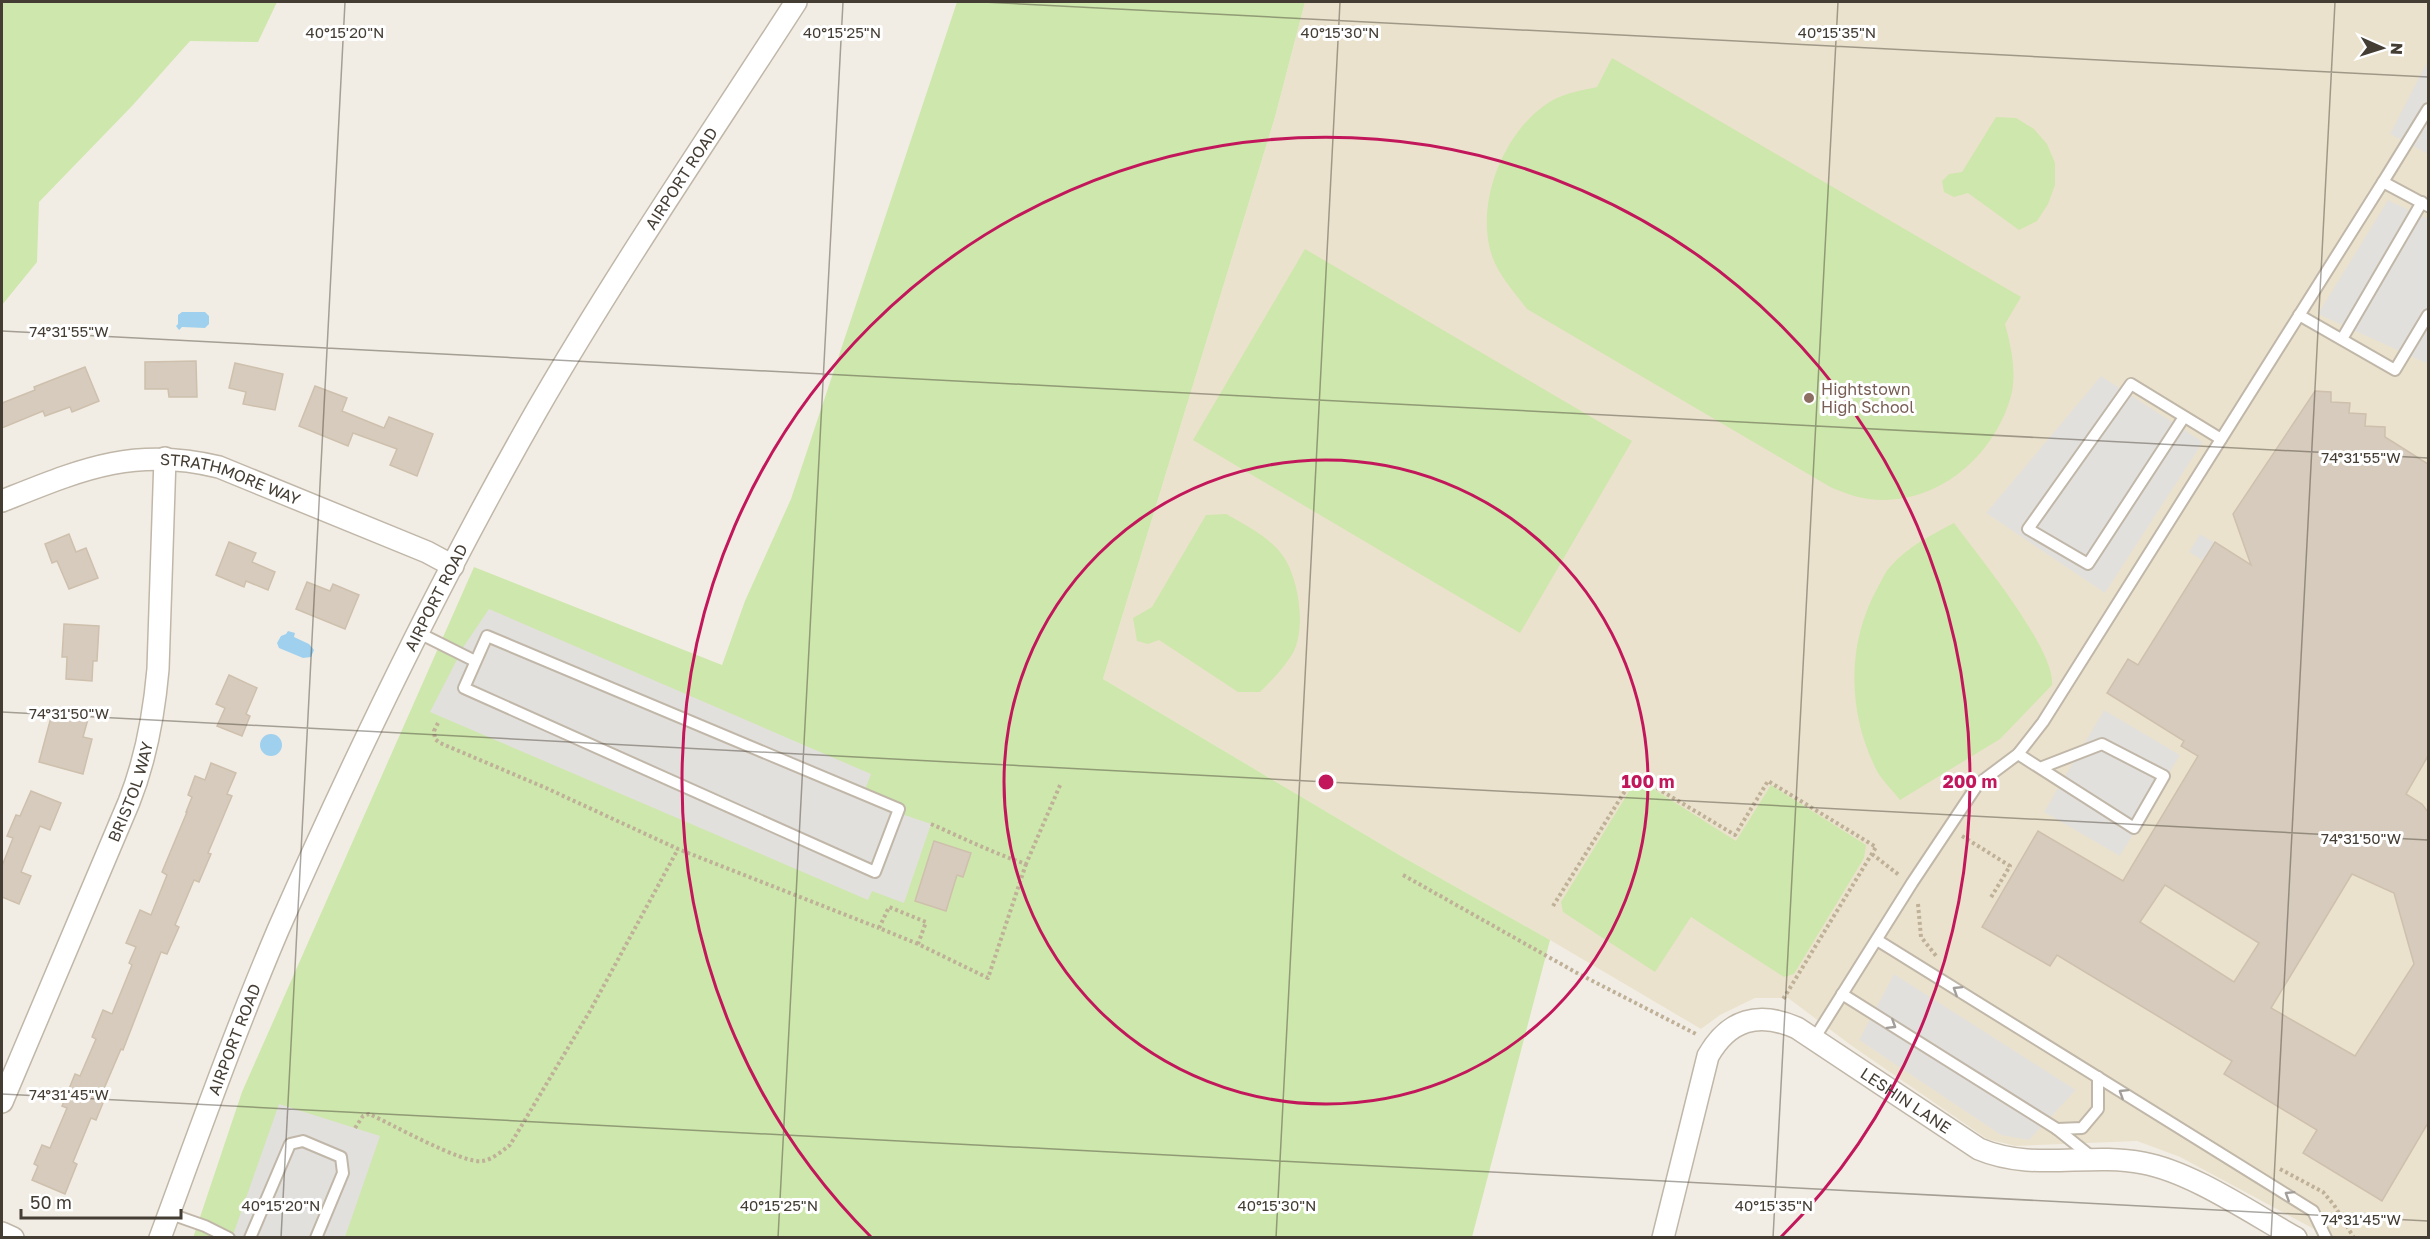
<svg xmlns="http://www.w3.org/2000/svg" width="2430" height="1239" font-family="'Golos Text',sans-serif">
	<style>
		.education { fill: #ebe2cd }
		.green { fill: #cee7ac }
		.parking { fill: #e2e0dc }
		.water { fill: #9fd1ef }
		.building { fill: #d6cbbc; stroke: #cec0ad; stroke-width: 1.5; fill-rule: evenodd }
		.lines { fill: none; stroke-linecap: round; stroke-linejoin: round }
		.lane-casing { stroke: #c0b7a9; stroke-width: 14 }
		.street-casing { stroke: #c0b7a9; stroke-width: 24 }
		.path { stroke: #bfb098; stroke-width: 4; stroke-dasharray: 3 3; stroke-linecap: butt }
		.lane { stroke: #fff; stroke-width: 10 }
		.street { stroke: #fff; stroke-width: 21 }
		.oneway { stroke: #a29e9a }
		.ticks { fill: none; stroke: #443d34; stroke-width: 1.5; stroke-opacity: 0.45 }
		.ring { fill: none; stroke: #c2185b; stroke-width: 3 }
		.education-dot { fill: #8d6e63; stroke: #fff; stroke-width: 2 }
		.labels { text-anchor: middle; dominant-baseline: central; stroke-width: 6; stroke-linejoin: round; paint-order: stroke }
		.street-label { font-size: 16px; fill: #443d34; stroke: #fff }
		.education-label { font-size: 16px; fill: #785e54; stroke: #fff; text-anchor: start }
		.ticks-label { font-size: 15px; text-anchor: middle; fill: #443d34; stroke: #fff; stroke-width: 6; stroke-linejoin: round; paint-order: stroke }
		.centre { fill: #c2185b; stroke: #fff; stroke-width: 3 }
		.ring-label { font-size: 18px; text-anchor: middle; font-weight: bold; fill: #c2185b; stroke: #fff; stroke-width: 6; stroke-linejoin: round; paint-order: stroke }
	</style>
	<rect width="100%" height="100%" fill="#f2ede4"/>
	<path class="education" d="M1305 2H2428V1237H2329L2180 1157 2137 1141 2016 1146 1987 1139 1852 1046 1788 998H1755L1720 1015 1701 1029 1550 940 1401 856 1103 679 1275 117Z"/>
	<g class="green">
		<path d="M2 2H277L258 42 190 41 132 106 39 202 37 262 2 305Z"/>
		<path d="M957 2H1305L1275 117 1103 679 1401 856 1550 940 1472 1237 193 1238 242 1092 474 567 722 665 745 601 791 499Z"/>
		<path d="M1612 58 2021 297 2005 324C2011 346 2017 373 2011 396 1993 461 1928 513 1858 497 1850 495 1841 491 1832 488L1527 309C1515 293 1499 276 1492 256 1474 203 1505 127 1553 100 1566 93 1583 90 1597 87Z"/>
		<path d="M1996 117 2016 118 2034 129 2047 144 2055 163V185L2048 204 2037 221 2019 230 1968 193 1954 197 1944 192 1942 181 1949 174 1962 172Z"/>
		<path d="M1305 249 1632 441 1520 633 1193 440Z"/>
		<path d="M1226 514C1247 526 1272 538 1285 559 1299 582 1306 628 1293 653 1284 668 1272 680 1260 692H1238L1159 640 1148 644 1137 641 1133 618 1152 607 1206 515Z"/>
		<path d="M1954 523C1977 554 2056 650 2052 685L2000 739 1900 800C1892 789 1880 779 1875 767 1847 710 1847 642 1878 587 1882 580 1885 572 1890 567 1907 547 1931 535 1954 523Z"/>
		<path d="M1644 783 1736 841 1771 785 1866 845 1864 858 1794 974 1784 977 1691 917 1655 972 1563 912 1561 902 1633 785Z"/>
	</g>
	<g class="parking">
		<path d="M2428 60V154L2390 134Z"/>
		<path d="M2388 200 2428 219V364L2318 314Z"/>
		<path d="M2101 376 2203 442 2105 593 1986 513Z"/>
		<path d="M2200 534 2255 567 2244 586 2189 552Z"/>
		<path d="M489 609 871 774 861 800 931 824 904 903 872 891 868 900 430 712 464 646Z"/>
		<path d="M2104 710 2180 755 2120 856 2044 812Z"/>
		<path d="M1894 974 2076 1090 2029 1140 2001 1135 1859 1040Z"/>
		<path d="M279 1104 380 1136 345 1237 232 1238Z"/>
	</g>
	<g class="water">
		<path d="M182 312H205L209 316V324L205 328 182 327 179 330 176 326 178 324V315Z"/>
		<path d="M288 631 295 633 294 637 309 644 314 650 311 657 303 658 279 648 277 643 281 636 286 634Z"/>
		<circle cx="271" cy="745" r="11"/>
	</g>
	<g class="building">
		<path d="M196 361 197 397H169L168 389H145V362Z"/>
		<path d="M235 363 283 374 275 410 243 404 246 392 229 388Z"/>
		<path d="M85 367 99 401 72 412 70 407 45 416 43 411 2 428V403L35 390 34 387Z"/>
		<path d="M315 386 347 398 342 411 384 428 389 417 433 434 417 476 390 465 397 449 353 433 348 446 299 426Z"/>
		<path d="M2315 391 2331 392V402L2350 403 2349 413 2366 414 2365 426 2385 427V437L2428 464V756L2406 794 2422 804 2428 812V1123L2382 1201 2303 1153 2317 1130 2224 1074 2232 1061 2057 955 2050 966 1982 927 2038 831 2123 881 2198 756 2181 746 2184 741 2107 693 2128 659 2138 665 2215 542 2251 565 2233 514ZM2352 874 2394 893 2414 964 2355 1056 2271 1008ZM2165 885 2259 943 2234 982 2140 922Z"/>
		<path d="M69 534 76 552 86 548 98 578 69 589 57 561 52 563 45 544Z"/>
		<path d="M229 542 256 553 252 562 275 572 268 590 246 581 244 587 216 575Z"/>
		<path d="M307 582 330 591 333 584 359 595 345 629 296 609Z"/>
		<path d="M64 624 99 626 97 661H93L92 681 66 679 67 657H62Z"/>
		<path d="M229 675 257 688 246 714 250 716 242 736 217 726 225 708 216 704Z"/>
		<path d="M53 710 88 719 83 737 92 739 83 774 39 762Z"/>
		<path d="M211 763 236 773 227 794 232 796 208 853 211 854 199 882 194 880 175 925 179 927 167 954 161 952 123 1050 121 1049 103 1091 107 1093 96 1120 91 1118 73 1162 77 1164 65 1194 32 1180 38 1166 34 1164 42 1145 50 1148 67 1108 62 1106 75 1074 80 1076 96 1039 92 1037 103 1010 112 1014 132 965 129 963 136 947 126 943 140 910 151 915 167 875 162 872 187 812H186L192 797 188 795 195 776 205 780Z"/>
		<path d="M31 791 61 803 50 830 40 826 21 872 31 876 19 904 2 897V866L13 838 7 836 16 815 20 816Z"/>
		<path d="M934 841 971 853 963 877 957 875 946 911 915 901Z"/>
	</g>
	<g class="lines">
		<g class="lane-casing">
			<g id="lane">
				<path d="M2383 182 2428 109"/>
				<path d="M2299 315 2395 370 2428 315"/>
				<path d="M2342 339 2422 202"/>
				<path d="M2184 417 2088 564 2028 529 2131 384 2221 439"/>
				<path d="M417 632 475 661"/>
				<path d="M487 636 899 809 875 872 464 688Z"/>
				<path d="M2018 754 2134 828 2164 776 2102 744 2040 768"/>
				<path d="M1877 940 2313 1211 2326 1238"/>
				<path d="M1842 994 2057 1129 2093 1158"/>
				<path d="M1814 1039 1912 883 1978 784 2018 754 2043 722 2383 182 2428 206"/>
				<path d="M2057 1129 2082 1128 2098 1109V1077"/>
				<path d="M168 1213 205 1226 229 1238"/>
				<path d="M250 1238 290 1144 303 1141 341 1157 343 1173 316 1238"/>
			</g>
		</g>
		<g class="street-casing">
			<g id="street">
				<path id="s1" d="M2 501C80 470 133 446 219 467L427 552 453 566"/>
				<path id="s2" d="M2 1102 129 802C146 759 154 715 158 669L165 458"/>
				<path d="M2 1233 13 1238"/>
				<path id="s3" d="M160 1238C198 1135 235 1031 278 930 356 753 441 578 537 410 618 270 709 137 796 2"/>
				<path id="s4" d="M1663 1238 1708 1056C1729 1019 1759 1011 1797 1028L1979 1149C2034 1172 2087 1152 2143 1163 2192 1172 2251 1213 2296 1238"/>
			</g>
		</g>
		<g class="path">
			<path d="M438 723 434 731 435 739 440 743 546 788 678 849 879 928"/>
			<path d="M931 824C963 838 993 853 1026 864L1061 783"/>
			<path d="M1962 836 2010 866 1990 899"/>
			<path d="M1872 854 1899 875"/>
			<path d="M1403 875 1577 973 1698 1035"/>
			<path d="M1918 904 1921 937 1937 957"/>
			<path d="M1553 906 1635 775 1735 835 1768 781 1876 847 1782 1001"/>
			<path d="M918 944 879 928 889 907 926 922 918 944 988 978 1026 864"/>
			<path d="M355 1128 363 1116 369 1114C390 1123 462 1164 482 1161 492 1160 502 1151 510 1145L590 1011 678 849"/>
			<path d="M2280 1169 2323 1192 2334 1205 2354 1238"/>
		</g>
		<use href="#lane" class="lane"/>
		<use href="#street" class="street"/>
	</g>
	<defs><path id="oneway-chevron" d="M-2-3.5L2.5 0L-2 3.5" fill="none" stroke-width="1.6" stroke-linecap="round" stroke-linejoin="round" transform="scale(1.5)"/></defs>
	<g class="oneway">
		<use href="#oneway-chevron" transform="translate(1957 990) rotate(-148)"/>
		<use href="#oneway-chevron" transform="translate(1892 1025) rotate(32)"/>
		<use href="#oneway-chevron" transform="translate(2123 1093) rotate(-148)"/>
		<use href="#oneway-chevron" transform="translate(2289 1195) rotate(-148)"/>
	</g>
	<path class="ticks" d="M983 2 2428 77M2 331 2428 458M2 712 2428 840M2 1094 2428 1221M281 1238 345 2M778 1238 843 2M1276 1238 1340 2M1773 1238 1838 2M2271 1238 2335 2"/>
	<g class="ring">
		<circle cx="1326" cy="782" r="322"/>
		<path d="M871 1237A644 644 0 1 1 1781 1237"/>
	</g>
	<circle class="education-dot" cx="1809" cy="398" r="6"/>
	<g class="labels">
		<g class="street-label">
			<text stroke="none"><textPath href="#s3" startOffset="1184">AIRPORT ROAD</textPath></text>
			<text stroke="none"><textPath href="#s1" startOffset="238">STRATHMORE WAY</textPath></text>
			<text stroke="none"><textPath href="#s3" startOffset="698">AIRPORT ROAD</textPath></text>
			<text stroke="none"><textPath href="#s2" startOffset="336">BRISTOL WAY</textPath></text>
			<text stroke="none"><textPath href="#s3" startOffset="212">AIRPORT ROAD</textPath></text>
			<text stroke="none"><textPath href="#s4" startOffset="423">LESHIN LANE</textPath></text>
		</g>
		<g class="education-label">
			<text x="1821" y="389">Hightstown<tspan x="1821" dy="18">High School</tspan></text>
		</g>
	</g>
	<g class="ticks-label">
		<text x="345" y="38">40°15'20"N</text>
		<text x="842" y="38">40°15'25"N</text>
		<text x="1340" y="38">40°15'30"N</text>
		<text x="1837" y="38">40°15'35"N</text>
		<text x="69" y="337">74°31'55"W</text>
		<text x="2361" y="463">74°31'55"W</text>
		<text x="69" y="719">74°31'50"W</text>
		<text x="2361" y="844">74°31'50"W</text>
		<text x="69" y="1100">74°31'45"W</text>
		<text x="281" y="1211">40°15'20"N</text>
		<text x="779" y="1211">40°15'25"N</text>
		<text x="1277" y="1211">40°15'30"N</text>
		<text x="1774" y="1211">40°15'35"N</text>
		<text x="2361" y="1225">74°31'45"W</text>
	</g>
	<circle cx="1326" cy="782" r="9" class="centre"/>
	<g class="ring-label">
		<text x="1648" y="788">100 m</text>
		<text x="1970" y="788">200 m</text>
	</g>
	<rect width="2430" height="1239" fill="none" stroke="#443d34" stroke-width="6"/>
	<g transform="translate(2382 48) rotate(93)" stroke="#ffffff" stroke-width="4.5" paint-order="stroke">
	<path d="M0-4.5L10 22L0 15L-10 22Z" fill="#443d34"/>
	<text y="-9" font-size="16" font-weight="bold" text-anchor="middle" fill="#443d34">N</text>
	</g>
	<path d="M21 1209v9h160v-9" fill="none" stroke="#443d34" stroke-width="3"/>
	<text x="30" y="1209" font-size="18" fill="#443d34" stroke="#ffffff" stroke-width="4.5" paint-order="stroke">50 m</text>
</svg>
